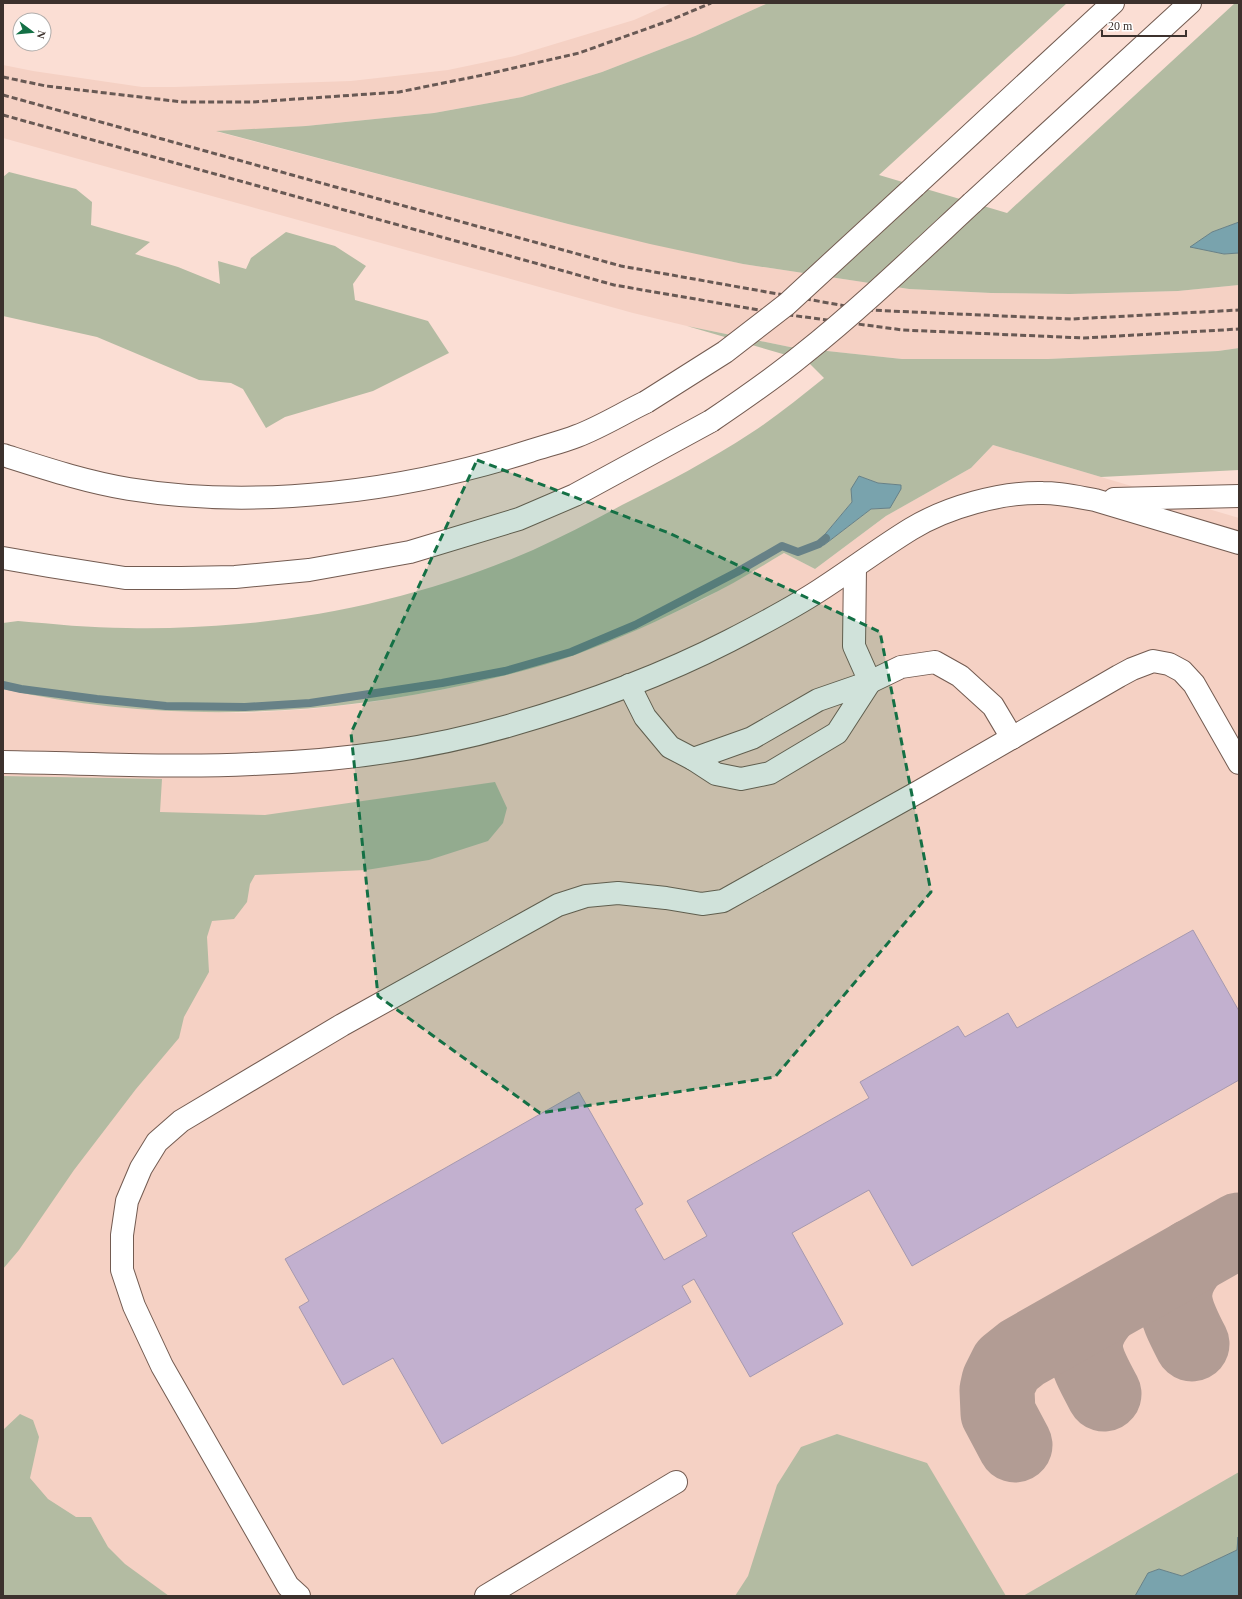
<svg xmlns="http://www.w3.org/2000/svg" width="1242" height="1599" font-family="Georgia,serif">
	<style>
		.built { fill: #f5d1c4 }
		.green { fill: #b3bba2; fill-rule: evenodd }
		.water { fill: #79a3ad; stroke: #678187 }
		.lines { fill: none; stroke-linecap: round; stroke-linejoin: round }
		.stream { stroke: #678187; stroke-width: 8 }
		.taxiway { stroke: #b29c94; stroke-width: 75 }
		.building { fill: #c2b0cf; stroke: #a699af }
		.minor-casing { stroke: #735b51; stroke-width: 24 }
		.highway-casing { stroke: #735b51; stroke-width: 24 }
		.minor { stroke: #fff; stroke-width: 22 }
		.highway { stroke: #fff; stroke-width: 22 }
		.rail { stroke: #685954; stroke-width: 3; stroke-dasharray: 6 3; stroke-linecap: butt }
		.highway-bridge-casing { stroke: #735b51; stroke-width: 24; stroke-linecap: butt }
		.highway-bridge { stroke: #fff; stroke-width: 22 }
		.marked { fill: #147045; fill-opacity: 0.2; stroke: #147045; stroke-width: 3; stroke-dasharray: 8 5; stroke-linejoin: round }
	</style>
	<rect width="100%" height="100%" fill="#fbded4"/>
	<g class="built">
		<path d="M672 3H768L695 36 602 72 522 97 434 113 306 126 218 132 568 224 743 264 909 289 991 293 1070 294 1178 291 1239 285V348L1218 351 1048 359H902L790 347 687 326 633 313 3 138V65L33 71 142 87H175L351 81 448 70 515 56 634 20Z"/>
		<path d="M993 445 1239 518V1596H3V689L96 705 167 711 245 713 311 709 373 702 441 690 508 675 574 655 639 629 704 599 784 553 815 569 886 516 971 468Z"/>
	</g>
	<g class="green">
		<path d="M768 3H1067L879 175 1007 213 1235 3H1239V222L1212 232 1191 247 1224 254 1239 253V285L1178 291 1070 294 991 293 909 289 743 264 650 244 568 224 216 131 306 126 434 113 522 97 602 72 695 36Z"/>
		<path d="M9 172 76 189 92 202 91 225 150 242 135 254 178 267 220 284 218 261 246 269 251 258 286 232 335 246 366 266 353 284 355 300 428 321 449 353 373 391 285 417 266 428 243 389 231 383 199 380 97 337 3 316V177Z"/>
		<path d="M687 326 790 347 902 359H1048L1218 351 1239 348V470L1101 477 993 445 971 468 886 516 815 569 784 553C757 569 730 586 702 599 661 620 618 639 575 655 541 667 504 676 469 684 316 718 156 723 3 689V623L18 621C54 624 90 628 127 628 164 629 202 627 239 624 339 616 441 590 533 550 563 536 593 521 622 505 666 483 710 460 751 433 776 417 800 397 824 378L807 361ZM859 476 878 483 901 485 890 508 871 509 824 545 819 544 821 539 852 502Z"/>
		<path d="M3 776 162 779 160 812 265 815 495 782 507 808 503 823 488 841 429 860 366 870 255 875 250 884 247 902 234 919 212 921 207 937 209 972 184 1017 179 1038 136 1089 74 1170 19 1250 3 1269Z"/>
		<path d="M20 1414 33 1420 39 1437 30 1478 48 1499 76 1517H91L108 1547 125 1564 169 1596H3V1430Z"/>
		<path d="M837 1434 927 1463 1006 1596H735L748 1576 777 1485 801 1447Z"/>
		<path d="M1239 1472V1537L1237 1550 1182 1576 1159 1569 1148 1573 1135 1596H1023Z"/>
	</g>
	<g class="water">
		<path d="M1239 222V253L1224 254 1190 247 1212 232Z"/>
		<path d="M859 476 878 483 901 485V489L890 508 871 509 824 545 819 544 821 539 852 502 851 489Z"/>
		<path d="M1238 1537 1239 1596H1135L1148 1573 1159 1569 1182 1576 1237 1550Z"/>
	</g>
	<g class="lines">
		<path class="stream" d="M3 685 21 689 97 699 166 706 245 707 310 703 442 683 505 671 571 652 635 625 737 572 782 546 798 552 819 544 826 538"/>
		<g class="taxiway">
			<path d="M1192 1344C1174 1309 1164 1289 1193 1256"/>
			<path d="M1104 1394C1085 1359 1074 1341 1104 1307"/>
			<path d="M1015 1445 998 1413 997 1390 999 1381 1007 1365 1022 1353 1239 1230"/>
		</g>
	</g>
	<path class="building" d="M1193 930 1239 1011V1080L912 1266 869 1190 792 1233 843 1324 750 1377 694 1279 682 1286 691 1302 442 1444 393 1358 343 1385 299 1307 309 1301 285 1259 579 1092 643 1204 635 1209 664 1260 707 1236 687 1201 869 1098 860 1082 958 1026 965 1037 1008 1013 1017 1028Z"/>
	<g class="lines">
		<g class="minor-casing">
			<g id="minor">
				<path d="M1114 499 1239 496"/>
				<path d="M855 567 854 646 870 682 901 667 935 662 960 676 993 706 1012 738"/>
				<path d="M870 682 837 733 770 773 741 779 716 774 693 759 752 738 818 700Z"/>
				<path d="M629 685 645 717 670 747 693 759"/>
				<path d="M3 762C85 763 170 768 252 764 338 761 425 750 508 726 584 704 659 677 729 641 760 625 791 609 820 590 851 570 880 548 911 529 947 507 1001 492 1043 493 1061 493 1078 497 1095 500L1239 543"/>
				<path d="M299 1596 288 1586 162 1366 134 1306 122 1270V1235L127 1201 141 1168 157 1142 181 1121 342 1025 558 905 586 896 618 893 666 898 702 904 723 901 920 791 1119 676 1132 669 1153 661 1169 664 1182 671 1194 684 1239 763"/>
				<path d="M486 1596 676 1482"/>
			</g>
		</g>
		<g class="highway-casing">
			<g id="highway">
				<path d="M915 186 1113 3"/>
				<path d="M972 203 1190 3"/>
				<path d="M3 455C44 468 86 482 129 489 259 510 405 491 530 451 545 446 562 442 577 436 601 427 623 413 646 402"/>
				<path d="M3 558 49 566 125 578H181L235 577 309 570 410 552 519 519 575 495 711 421"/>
			</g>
		</g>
		<use href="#minor" class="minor"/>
		<use href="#highway" class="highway"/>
		<g class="rail">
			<path d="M3 77 46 86 183 102H253L399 92 483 75 579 53 671 20 711 3"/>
			<path d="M3 95 621 266 868 310 1072 319 1239 310"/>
			<path d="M3 115 614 285 782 314 903 330 1084 338 1239 329"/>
		</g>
		<g class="highway-bridge-casing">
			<g id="highway-bridge">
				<path d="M646 402 725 352 787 304 915 186"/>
				<path d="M711 421C742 400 773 379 802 355 861 308 916 255 972 203"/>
			</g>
		</g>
		<use href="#highway-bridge" class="highway-bridge"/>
	</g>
	<path class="marked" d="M477 460 669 533 880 632 931 892 775 1077 540 1113 378 996 351 733Z"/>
	<rect width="1242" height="1599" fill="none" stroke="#3c312d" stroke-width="8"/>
	<g transform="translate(32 32) rotate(106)"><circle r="19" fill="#ffffff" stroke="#b1adab"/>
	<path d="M0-3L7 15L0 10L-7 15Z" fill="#147045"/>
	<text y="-6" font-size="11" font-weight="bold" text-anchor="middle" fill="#3c312d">N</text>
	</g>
	<path d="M1102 30v6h84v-6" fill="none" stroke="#3c312d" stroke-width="2"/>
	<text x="1108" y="30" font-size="12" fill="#3c312d" stroke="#ffffff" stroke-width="3" paint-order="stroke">20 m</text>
</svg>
